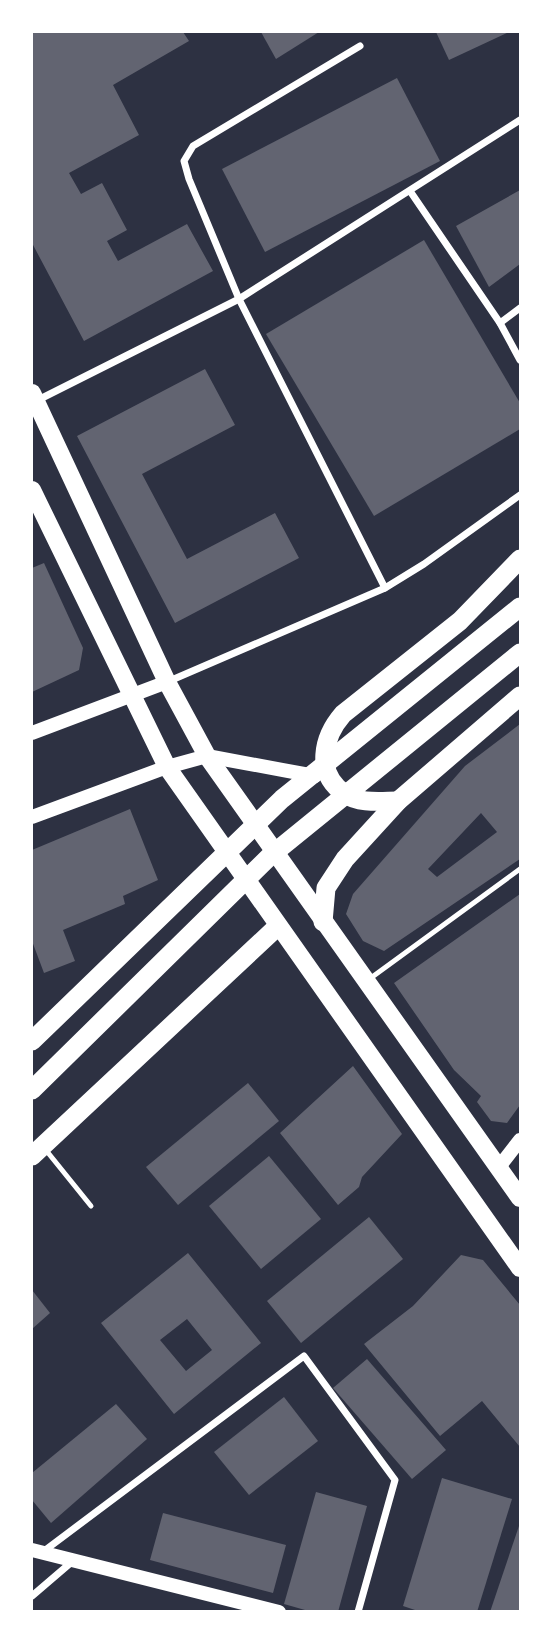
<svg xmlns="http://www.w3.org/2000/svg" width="552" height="1643" font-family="'Sofia Sans Condensed',sans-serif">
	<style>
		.building { fill: #626471; fill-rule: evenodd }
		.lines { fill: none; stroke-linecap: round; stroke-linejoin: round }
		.service { stroke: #fff; stroke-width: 5 }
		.minor { stroke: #fff; stroke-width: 7 }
		.secondary { stroke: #fff; stroke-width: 14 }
		.primary { stroke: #fff; stroke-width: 18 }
		.trunk { stroke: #fff; stroke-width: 19 }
	</style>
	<rect width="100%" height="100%" fill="#2d3142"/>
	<g class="building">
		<path d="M32 32H183L189 41 113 85 139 135 69 173 81 194 102 183 127 230 107 241 118 261 187 224 213 271 84 341 32 243Z"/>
		<path d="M261 32H319L276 59Z"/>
		<path d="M436 32H509L449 60Z"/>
		<path d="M397 78 440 161 265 252 222 169Z"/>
		<path d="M520 190V264L489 287 456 226Z"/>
		<path d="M424 240 520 403V429L374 516 266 334Z"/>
		<path d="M205 369 235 425 142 474 187 559 275 513 299 558 175 623 77 436Z"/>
		<path d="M44 563 83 648 79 670 32 692V568Z"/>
		<path d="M520 724V859L384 951 363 941 346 914 353 894 465 766ZM481 813 497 832 437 877 428 869Z"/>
		<path d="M130 809 158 880 123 896 125 904 63 930 75 961 44 973 32 941V850Z"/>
		<path d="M520 894V1105L507 1123 491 1121 477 1102 481 1096 454 1070 394 983Z"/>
		<path d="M353 1066 402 1134 362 1177 359 1187 338 1205 280 1133Z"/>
		<path d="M248 1083 279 1121 178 1205 146 1167Z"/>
		<path d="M269 1156 321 1219 261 1269 209 1206Z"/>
		<path d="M369 1217 403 1259 301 1343 267 1301Z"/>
		<path d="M188 1253 261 1343 174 1414 101 1323ZM187 1319 212 1350 186 1371 160 1340Z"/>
		<path d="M461 1255 483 1260 520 1305V1447L482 1401 440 1436 364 1344 413 1306Z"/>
		<path d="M32 1290 50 1313 32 1329Z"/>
		<path d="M367 1359 446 1450 412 1479 333 1388Z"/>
		<path d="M284 1397 318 1441 249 1495 214 1452Z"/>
		<path d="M116 1404 147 1439 51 1523 32 1500V1473Z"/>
		<path d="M442 1478 512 1499 477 1612H421L403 1606Z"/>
		<path d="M316 1492 367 1506 338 1612H312L284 1604Z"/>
		<path d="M163 1513 286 1545 273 1593 150 1560Z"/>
		<path d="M520 1523V1612H490Z"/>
	</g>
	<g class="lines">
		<g class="service">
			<path d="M368 980 520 869"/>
			<path d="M45 1149 91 1206"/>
		</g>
		<g class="minor">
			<path d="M360 46 193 146 184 161 189 179 239 299 385 588"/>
			<path d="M410 191 500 323 520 360"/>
			<path d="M500 323 520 308"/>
			<path d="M36 401 239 299 520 120"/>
			<path d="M167 682 385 588 424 564 520 495"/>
			<path d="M44 1551 304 1356 395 1480 358 1612"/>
			<path d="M32 1596 74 1560"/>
		</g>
		<g class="secondary">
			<path d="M32 733 167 682"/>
			<path d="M32 817 167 767 207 756 315 776"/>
			<path d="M499 1167 520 1140"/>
			<path d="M32 1550 279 1612"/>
		</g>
		<g class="primary">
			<path d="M32 393 167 682 207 756 520 1198"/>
			<path d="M32 490 167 767 520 1268"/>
		</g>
		<g class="trunk">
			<path d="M398 801C381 801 360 804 345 794 314 773 323 737 343 714L460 621 520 559"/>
			<path d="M323 922 326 888 345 859 398 801 520 696"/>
			<path d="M32 1041 282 799 520 607"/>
			<path d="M32 1090 269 857 520 653"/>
			<path d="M32 1156 277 927"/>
		</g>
	</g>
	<rect width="552" height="1643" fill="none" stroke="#ffffff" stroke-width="66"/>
</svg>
